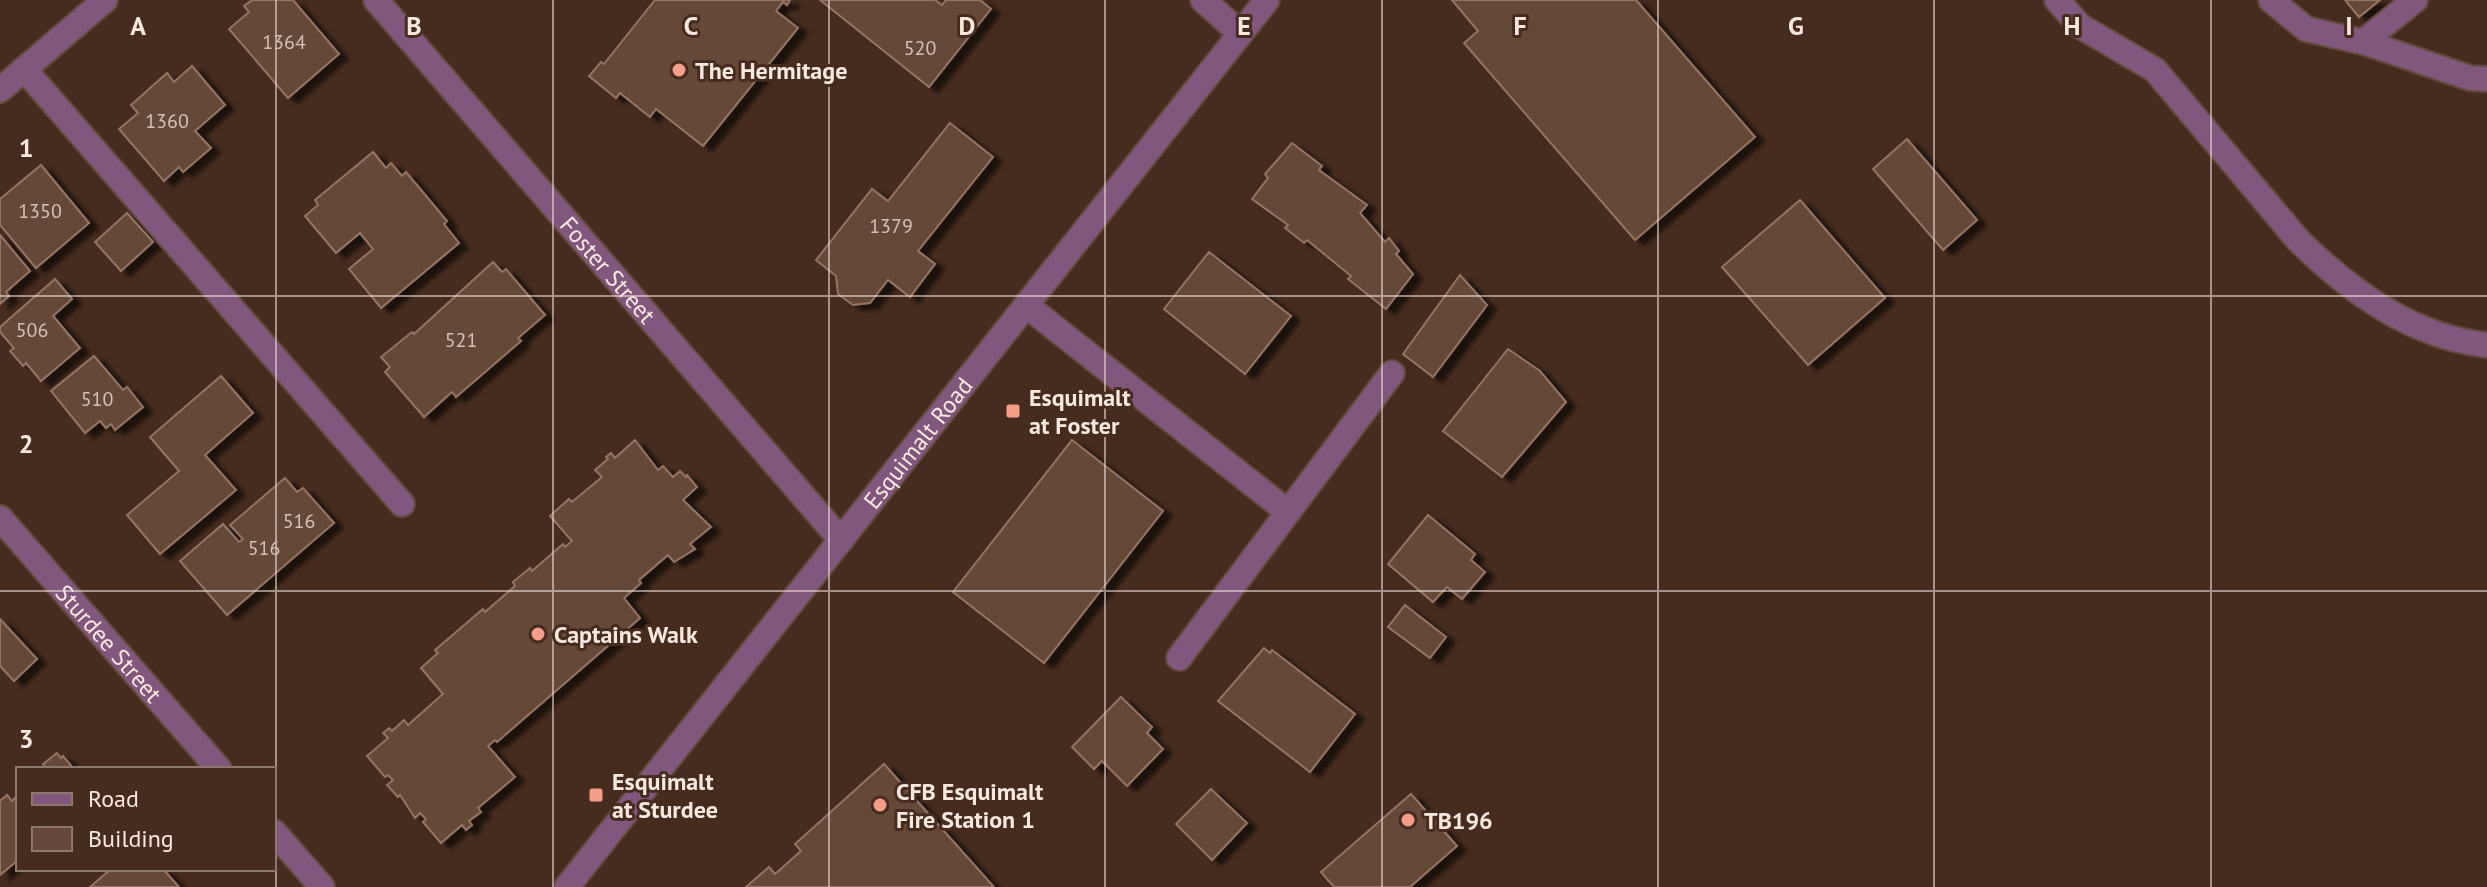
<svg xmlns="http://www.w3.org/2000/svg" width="2487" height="887" font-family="'PT Sans',sans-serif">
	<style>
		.building { fill: #654839; stroke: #937464; stroke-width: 2; filter: url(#shadow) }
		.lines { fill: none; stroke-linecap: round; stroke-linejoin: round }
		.minor-casing { stroke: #634a3d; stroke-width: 28 }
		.minor { stroke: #80577d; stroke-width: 24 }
		.grid { fill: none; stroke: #fae8df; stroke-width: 2; stroke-opacity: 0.55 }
		.poi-dot { fill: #f49e89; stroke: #462c1e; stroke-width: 3 }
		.labels { text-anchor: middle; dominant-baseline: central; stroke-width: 6; stroke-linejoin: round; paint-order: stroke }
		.number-label { font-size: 20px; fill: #d5c0b6 }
		.poi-label { font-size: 24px; font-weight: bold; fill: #fae8df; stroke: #462c1e; text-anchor: start }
		.street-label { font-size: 24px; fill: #fae8df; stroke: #462c1e }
		.grid-label { font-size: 26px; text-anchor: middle; font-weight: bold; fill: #fae8df; stroke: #462c1e; stroke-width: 6; stroke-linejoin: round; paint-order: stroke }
	</style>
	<defs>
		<filter id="shadow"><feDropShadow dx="9" dy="5" stdDeviation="2" flood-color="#0009"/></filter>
	</defs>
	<rect width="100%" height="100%" fill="#462c1e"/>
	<g class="building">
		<path d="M252 0H293L339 54 288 98 229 29 249 12 244 6Z"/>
		<path d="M655 0H790L787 5 783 2 776 11 798 28 703 146 656 109 650 117 620 93 616 98 589 76 601 62 604 64Z"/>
		<path d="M820 0H935L942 5 946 0H980L991 9 929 87Z"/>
		<path d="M1452 0H1636L1755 137 1635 240 1464 43 1478 31Z"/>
		<path d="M2345 0H2380L2359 17Z"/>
		<path d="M192 66 225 105 195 131 211 148 183 172 179 167 164 181 119 129 138 113 131 105 167 73 174 82Z"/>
		<path d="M950 123 993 157 918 251 935 264 910 297 888 280 870 303 853 305 838 294 836 276 816 260 872 189 888 201Z"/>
		<path d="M1907 139 1977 220 1943 250 1873 169Z"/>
		<path d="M1292 143 1322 166 1319 170 1367 205 1360 213 1385 242 1389 238 1399 251 1396 254 1413 274 1386 309 1348 279 1351 276 1307 240 1304 243 1285 228 1288 225 1252 199 1268 178 1265 174Z"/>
		<path d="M373 152 386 168 391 163 402 176 406 172 447 221 444 224 459 243 381 308 349 269 373 249 360 233 336 253 305 216 318 205 315 200Z"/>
		<path d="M41 165 89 223 36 268 0 225V199Z"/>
		<path d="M1800 200 1885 298 1808 365 1722 267Z"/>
		<path d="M127 213 153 242 121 271 95 242Z"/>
		<path d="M0 235 30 271 6 292 9 296 0 304Z"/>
		<path d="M1209 252 1291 316 1245 374 1164 309Z"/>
		<path d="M493 262 502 272 506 269 545 315 518 338 521 341 456 397 452 392 424 417 385 372 390 367 381 357 412 332 414 334Z"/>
		<path d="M1460 275 1487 305 1433 377 1403 354Z"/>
		<path d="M55 279 72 299 53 316 80 348 41 381 26 363 23 366 10 351 14 348 0 332V327Z"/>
		<path d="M1508 349 1540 371 1566 402 1502 477 1443 431Z"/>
		<path d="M94 356 123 390 127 387 143 407 115 430 111 424 106 428 100 421 85 433 51 391Z"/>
		<path d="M221 376 253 413 205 455 236 490 160 554 127 515 179 471 150 437Z"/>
		<path d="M635 440 658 470 663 466 673 477 680 471 686 477 687 475 697 487 683 500 711 527 690 544 695 549 674 562 668 555 639 580 641 583 624 598 640 618 497 742 495 740 488 746 515 777 478 808 481 812 469 821 472 825 466 830 462 825 441 843 423 822 426 819 420 813 415 818 400 795 398 797 387 785 393 780 388 775 385 777 367 756 388 738 383 733 389 728 392 731 404 720 408 725 443 694 421 668 438 653 435 650 483 609 485 612 515 586 513 582 530 568 532 571 563 544 565 547 572 541 550 516 569 499 572 502 602 477 595 470 608 459 606 457 611 453 615 458Z"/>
		<path d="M1072 440 1163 511 1044 663 953 592Z"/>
		<path d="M285 478 297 492 303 488 334 523 227 615 180 561 223 524 239 542 243 539 230 525Z"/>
		<path d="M1428 515 1475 554 1471 560 1485 572 1462 599 1447 587 1433 602 1388 564Z"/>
		<path d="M1405 605 1446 637 1430 658 1388 627Z"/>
		<path d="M0 619 37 659 14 681 0 666Z"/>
		<path d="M1264 648 1270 653 1272 650 1355 714 1310 772 1218 701Z"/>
		<path d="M1121 697 1152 727 1147 733 1163 749 1127 786 1102 761 1094 769 1072 747Z"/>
		<path d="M57 753 61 758 63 756 74 769H46L43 764Z"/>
		<path d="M884 764 994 887H746L769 867 775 874 801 851 795 844Z"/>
		<path d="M1211 789 1247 823 1212 860 1176 824Z"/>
		<path d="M1411 794 1457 846 1410 887H1334L1321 872Z"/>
		<path d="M7 795 12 801 18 795V860L0 875V801Z"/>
		<path d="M111 869H163L179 887H90Z"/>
	</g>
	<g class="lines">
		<g class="minor-casing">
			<g id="minor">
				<path id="s1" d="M376 0 841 540"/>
				<path d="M1203 0 1240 33"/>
				<path d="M2057 0 2080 26 2155 70 2298 240C2351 292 2412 337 2487 345"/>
				<path d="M2271 0 2306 29 2363 42 2470 78 2487 79"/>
				<path d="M2363 42 2415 0"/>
				<path d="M24 69 402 504"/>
				<path d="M0 90 105 0"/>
				<path d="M1027 306 1288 512"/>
				<path id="s2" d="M0 518 219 769"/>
				<path d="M1179 658 1392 373"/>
				<path d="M274 832 322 887"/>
				<path id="s3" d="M567 887 1267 0"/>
			</g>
		</g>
		<use href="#minor" class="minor"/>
	</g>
	<path class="grid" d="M276 0V887M553 0V887M829 0V887M1105 0V887M1382 0V887M1658 0V887M1934 0V887M2211 0V887M0 296H2487M0 591H2487"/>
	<g class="poi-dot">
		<circle cx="679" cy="70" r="8"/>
		<rect x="1005" y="403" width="16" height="16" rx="4"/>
		<circle cx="538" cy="634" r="8"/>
		<rect x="588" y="787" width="16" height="16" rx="4"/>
		<circle cx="880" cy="805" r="8"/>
		<circle cx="1408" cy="820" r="8"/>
	</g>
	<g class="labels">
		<g class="number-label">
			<text x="284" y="42">1364</text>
			<text x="920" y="48">520</text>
			<text x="167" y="121">1360</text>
			<text x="40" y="211">1350</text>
			<text x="891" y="226">1379</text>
			<text x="32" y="330">506</text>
			<text x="461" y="340">521</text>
			<text x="97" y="399">510</text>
			<text x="299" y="521">516</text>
			<text x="264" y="548">516</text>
		</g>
		<g class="poi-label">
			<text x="695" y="70">The Hermitage</text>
			<text x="1029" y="397">Esquimalt<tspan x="1029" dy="28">at Foster</tspan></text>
			<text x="554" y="634">Captains Walk</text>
			<text x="612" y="781">Esquimalt<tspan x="612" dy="28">at Sturdee</tspan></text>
			<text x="896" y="791">CFB Esquimalt<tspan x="896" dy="28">Fire Station 1</tspan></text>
			<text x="1424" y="820">TB196</text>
		</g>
		<g class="street-label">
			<text stroke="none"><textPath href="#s1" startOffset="356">Foster Street</textPath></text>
			<text stroke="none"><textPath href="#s3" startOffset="566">Esquimalt Road</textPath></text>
			<text stroke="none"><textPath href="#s2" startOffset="166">Sturdee Street</textPath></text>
		</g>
	</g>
	<g class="grid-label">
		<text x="138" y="35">A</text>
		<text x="414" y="35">B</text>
		<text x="691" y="35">C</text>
		<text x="967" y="35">D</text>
		<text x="1244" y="35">E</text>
		<text x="1520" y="35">F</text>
		<text x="1796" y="35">G</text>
		<text x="2072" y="35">H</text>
		<text x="2349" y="35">I</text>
		<text x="26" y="157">1</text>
		<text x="26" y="453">2</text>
		<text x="26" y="748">3</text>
	</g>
	<rect x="16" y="767" width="260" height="104" fill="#462c1e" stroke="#8e776b" stroke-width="2"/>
	<rect x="32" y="793" width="40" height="12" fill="#80577d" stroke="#8e776b" stroke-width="2"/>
	<text x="88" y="807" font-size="24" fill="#fae8df">Road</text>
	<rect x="32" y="827" width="40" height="24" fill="#654839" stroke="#8e776b" stroke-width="2"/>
	<text x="88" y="847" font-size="24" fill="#fae8df">Building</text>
</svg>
